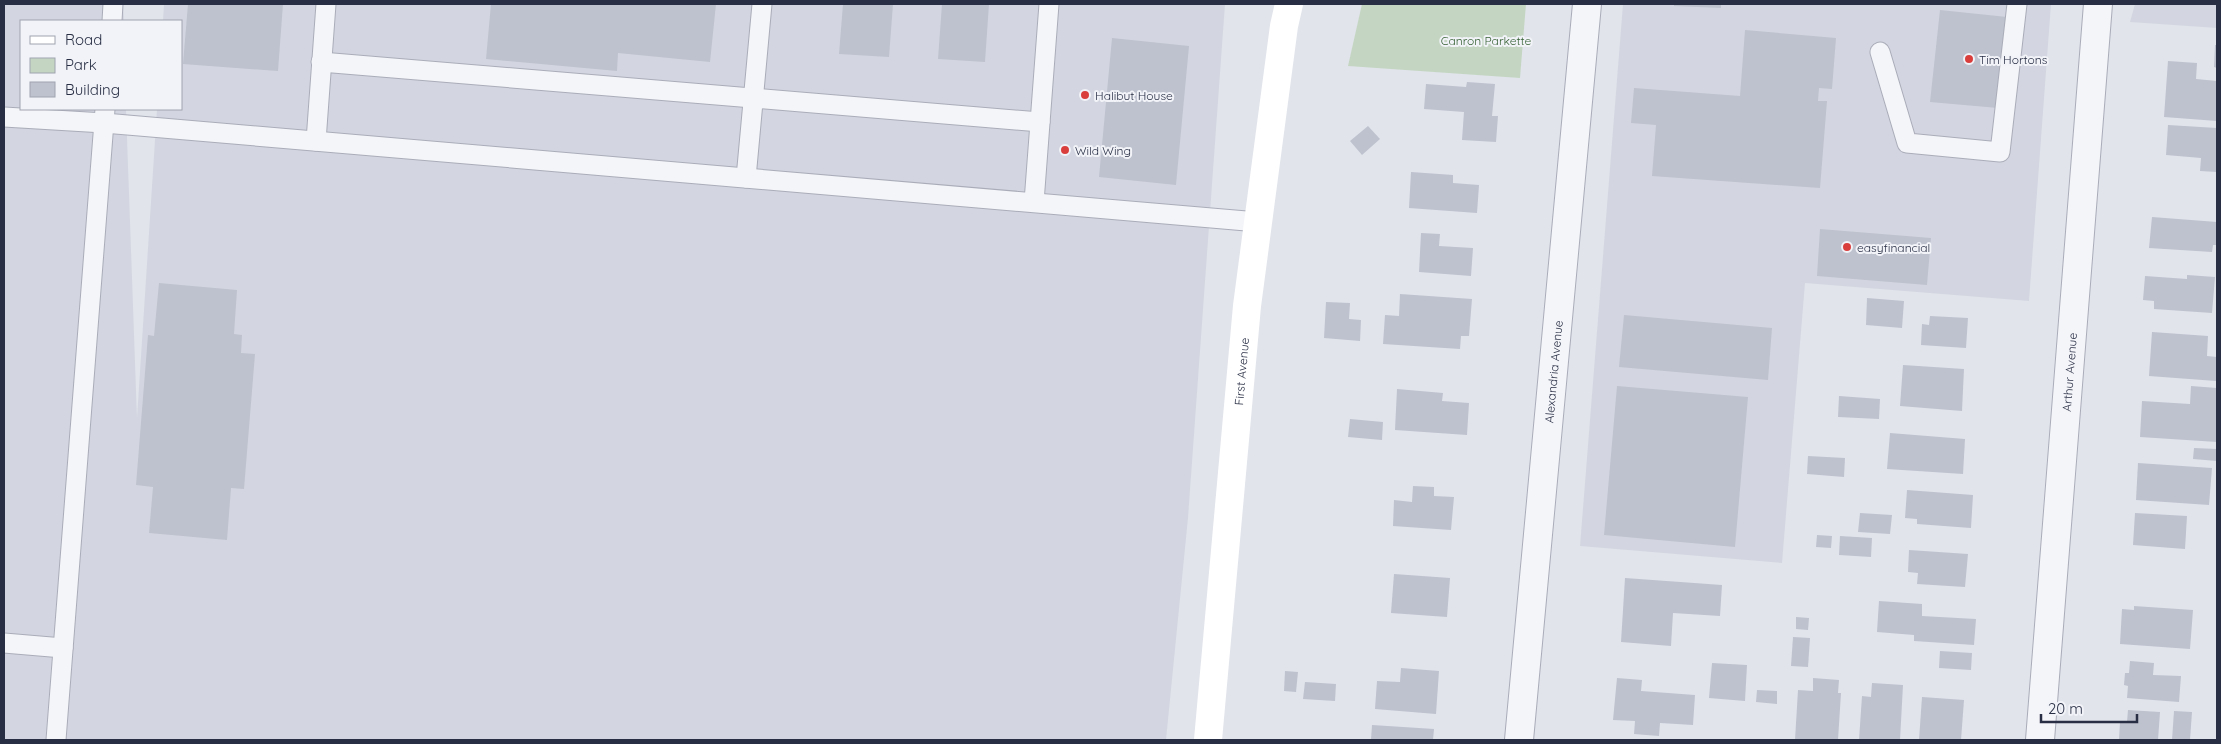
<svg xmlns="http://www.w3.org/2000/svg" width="2221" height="744" font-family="Quicksand,sans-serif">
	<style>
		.built { fill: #d3d6e0 }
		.green { fill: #c4d6c2 }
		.building { fill: #bec2ce }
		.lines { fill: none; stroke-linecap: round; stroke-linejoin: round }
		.lane-casing { stroke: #aaadb9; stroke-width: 21 }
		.street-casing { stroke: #aaadb9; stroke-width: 30 }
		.lane { stroke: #f4f5f9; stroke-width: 19 }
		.street { stroke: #f4f5f9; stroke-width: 28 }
		.secondary { stroke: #fff; stroke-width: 28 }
		.poi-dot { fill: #d93e3d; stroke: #f1f3f8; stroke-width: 2 }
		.labels { text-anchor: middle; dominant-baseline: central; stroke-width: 4; stroke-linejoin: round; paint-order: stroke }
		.park-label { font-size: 12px; fill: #366134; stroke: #f1f3f8 }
		.poi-label { font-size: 12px; fill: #282e44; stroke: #f1f3f8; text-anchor: start }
		.street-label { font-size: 12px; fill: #282e44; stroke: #f1f3f8 }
	</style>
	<rect width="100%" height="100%" fill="#e1e4eb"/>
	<g class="built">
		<path d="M4 4H123L124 21H21V109H126L137 418 157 109H181V21H163L164 4H1225L1188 518 1166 740H4Z"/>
		<path d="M1623 4H2051L2029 301 1805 283 1782 563 1580 546Z"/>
		<path d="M2135 4H2217V28L2130 22Z"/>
	</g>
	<path class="green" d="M1362 4H1526L1520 78 1348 66Z"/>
	<g class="building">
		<path d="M188 4H283L278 71 183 64Z"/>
		<path d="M491 4H716L710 62 618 53 617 71 486 59Z"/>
		<path d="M843 4H893L889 57 839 54Z"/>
		<path d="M942 4H989L985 62 938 59Z"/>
		<path d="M1674 4H1721V8L1674 6Z"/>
		<path d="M1940 10 2007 17 1998 108 1930 102Z"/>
		<path d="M1745 30 1836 38 1832 89 1819 88 1818 101H1827L1820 188 1652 176 1656 125 1631 123 1634 88 1740 96Z"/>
		<path d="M1112 38 1189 46 1176 185 1099 177Z"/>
		<path d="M2215 45H2217V68L2214 67Z"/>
		<path d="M2168 61 2197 63 2196 79 2217 81V121L2164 117Z"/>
		<path d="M1467 82 1495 84 1492 116H1498L1496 142 1462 140 1464 112 1424 109 1426 84 1466 87Z"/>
		<path d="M2168 125 2217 128V172L2200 171 2201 158 2166 155Z"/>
		<path d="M1368 126 1380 139 1362 155 1350 141Z"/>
		<path d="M1411 172 1453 175V183L1479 185 1477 213 1409 208Z"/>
		<path d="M2152 217 2217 222V245H2213L2212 252 2149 248Z"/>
		<path d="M1820 229 1931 238 1927 285 1817 276Z"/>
		<path d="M1421 233 1440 234 1439 246 1473 248 1471 276 1419 272Z"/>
		<path d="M2187 275 2215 277 2212 313 2154 309V301L2143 300 2145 276 2187 279Z"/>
		<path d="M159 283 237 290 234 334 242 335 241 353 255 354 244 489 231 488 227 540 149 533 153 487 136 485 148 335 154 336Z"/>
		<path d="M1400 294 1472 299 1469 336H1461L1460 349 1383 344 1385 315 1399 316Z"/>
		<path d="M1867 298 1904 301 1902 328 1866 325Z"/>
		<path d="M1326 302 1350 303 1349 319 1361 320 1360 341 1324 338Z"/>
		<path d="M1624 315 1772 328 1768 380 1619 367Z"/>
		<path d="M1930 316 1968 318 1966 348 1921 345 1922 324 1929 325Z"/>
		<path d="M2152 332 2208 336 2207 356 2217 357 2216 381 2149 376Z"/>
		<path d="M1903 365 1964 369 1962 411 1900 406Z"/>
		<path d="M1617 386 1748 397 1735 547 1604 535Z"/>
		<path d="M2191 386 2217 388V442L2140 437 2142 401 2190 404Z"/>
		<path d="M1397 389 1443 393 1442 401 1469 403 1467 435 1395 430Z"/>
		<path d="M1839 396 1880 399 1879 419 1838 417Z"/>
		<path d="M1350 419 1383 422 1382 440 1348 437Z"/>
		<path d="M1890 433 1965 439 1963 474 1887 469Z"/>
		<path d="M2194 448 2217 449V461L2193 459Z"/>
		<path d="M1808 456 1845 458 1844 477 1807 474Z"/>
		<path d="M2138 463 2212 468 2209 505 2136 500Z"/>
		<path d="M1413 486 1434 487V496L1454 497 1451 530 1393 526 1394 500 1412 502Z"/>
		<path d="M1907 490 1973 495 1971 528 1917 524V519L1905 518Z"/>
		<path d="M1860 513 1892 515 1890 534 1858 532Z"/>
		<path d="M2135 513 2187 516 2185 549 2133 545Z"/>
		<path d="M1817 535 1832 536 1831 548 1816 547Z"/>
		<path d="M1840 536 1872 538 1871 557 1839 555Z"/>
		<path d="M1909 550 1968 554 1965 587 1917 584 1918 573 1908 572Z"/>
		<path d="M1394 574 1450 578 1447 617 1391 613Z"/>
		<path d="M1625 578 1722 585 1720 616 1673 613 1671 646 1621 642Z"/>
		<path d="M1879 601 1922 604V616L1976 619 1974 645 1914 641V635L1877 632Z"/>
		<path d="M2134 606 2193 610 2190 649 2120 644 2122 609 2134 610Z"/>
		<path d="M1796 617 1809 618 1808 630 1796 629Z"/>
		<path d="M1793 637 1810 638 1808 667 1791 666Z"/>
		<path d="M1940 651 1972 653 1971 670 1939 668Z"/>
		<path d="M2130 661 2154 663 2153 675 2181 676 2179 702 2127 698 2128 686 2124 685 2125 673H2129Z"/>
		<path d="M1712 663 1747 665 1745 701 1709 698Z"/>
		<path d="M1401 668 1439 671 1436 714 1375 709 1377 681 1400 682Z"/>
		<path d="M1285 671 1298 672 1296 692 1284 691Z"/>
		<path d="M1617 678 1642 680 1641 691 1695 695 1693 725 1660 723 1659 736 1634 734 1635 721 1613 720Z"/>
		<path d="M1813 678 1839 680 1838 693H1841L1838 740H1795L1798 690 1813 691Z"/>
		<path d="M1305 682 1336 684 1335 701 1303 699Z"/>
		<path d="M1872 683 1903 685 1900 740H1859L1862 696 1871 697Z"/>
		<path d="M1757 690 1777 691V704L1756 702Z"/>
		<path d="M1922 697 1964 700 1961 740H1919Z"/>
		<path d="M2128 710 2160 712 2158 740H2119L2120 722H2127Z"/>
		<path d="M2174 711 2192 712 2190 740H2172Z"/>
		<path d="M1372 725 1434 729 1433 740H1371Z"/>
	</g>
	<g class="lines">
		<g class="lane-casing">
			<g id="lane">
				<path d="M112 21 113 4"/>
				<path d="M1880 52 1907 143 2000 152 2017 4"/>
				<path d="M321 62 1040 122"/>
				<path d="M4 117 104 123 1258 222"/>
				<path d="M316 141 326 4"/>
				<path d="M746 178 762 4"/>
				<path d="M1034 202 1049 4"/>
				<path d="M4 643 63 648"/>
				<path d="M56 740 105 109"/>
			</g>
		</g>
		<g class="street-casing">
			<g id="street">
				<path id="s1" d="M1519 740 1587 4"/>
				<path id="s2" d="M2040 740 2098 4"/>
			</g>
		</g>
		<use href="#lane" class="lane"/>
		<use href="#street" class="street"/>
		<path class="secondary" id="s3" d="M1208 740 1247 306 1284 26 1289 4"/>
	</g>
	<g class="poi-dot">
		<circle cx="1969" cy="59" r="5"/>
		<circle cx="1085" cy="95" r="5"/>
		<circle cx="1065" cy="150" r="5"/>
		<circle cx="1847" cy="247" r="5"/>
	</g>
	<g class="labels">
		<g class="park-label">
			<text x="1486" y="40">Canron Parkette</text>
		</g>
		<g class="poi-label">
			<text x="1979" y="59">Tim Hortons</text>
			<text x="1095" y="95">Halibut House</text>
			<text x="1075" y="150">Wild Wing</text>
			<text x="1857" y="247">easyfinancial</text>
		</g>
		<g class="street-label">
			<text stroke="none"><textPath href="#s3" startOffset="370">First Avenue</textPath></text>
			<text stroke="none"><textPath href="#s1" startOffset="370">Alexandria Avenue</textPath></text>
			<text stroke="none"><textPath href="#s2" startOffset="369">Arthur Avenue</textPath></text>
		</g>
	</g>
	<rect width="2221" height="744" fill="none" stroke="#282e44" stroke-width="10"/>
	<rect x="20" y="20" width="162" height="90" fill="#f1f3f8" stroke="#a1a4b0"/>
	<rect x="30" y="36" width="25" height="8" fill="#ffffff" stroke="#a1a4b0"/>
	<text x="65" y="45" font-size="15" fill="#282e44">Road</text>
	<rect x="30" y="58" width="25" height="15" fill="#c4d6c2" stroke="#a1a4b0"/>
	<text x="65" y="70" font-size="15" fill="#282e44">Park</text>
	<rect x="30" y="82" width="25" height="15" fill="#bec2ce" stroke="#a1a4b0"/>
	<text x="65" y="95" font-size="15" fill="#282e44">Building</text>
	<path d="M2041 714v8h96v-8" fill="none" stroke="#282e44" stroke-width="2.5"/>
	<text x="2048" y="714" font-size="15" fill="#282e44" stroke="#f1f3f8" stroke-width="4" paint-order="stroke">20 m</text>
</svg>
